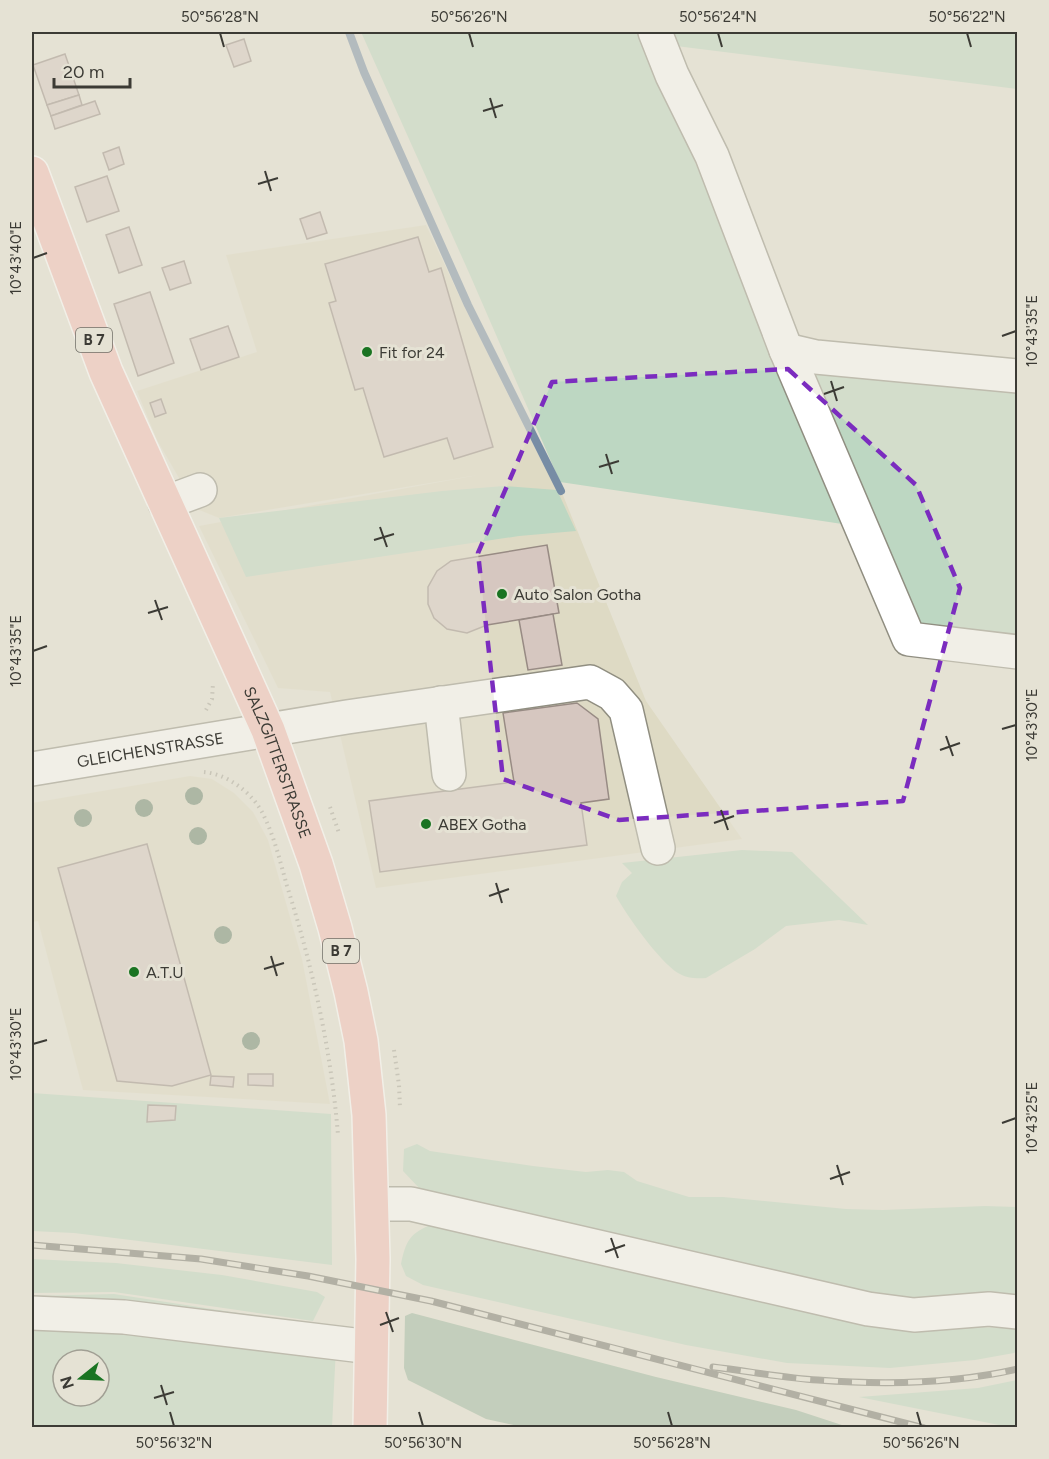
<svg xmlns="http://www.w3.org/2000/svg" width="1049" height="1459" font-family="Figtree,sans-serif">
	<style>
		.built { fill: #dedac4 }
		.green { fill: #bdd7c2; fill-rule: evenodd }
		.forest { fill: #9ab69f }
		.lines { fill: none; stroke-linecap: round; stroke-linejoin: round }
		.stream { stroke: #778da5; stroke-width: 8 }
		.building { fill: #d6c7c0; stroke: #988b84; stroke-width: 1.5 }
		.minor-casing { stroke: #908e81; stroke-width: 36 }
		.major-casing { stroke: #fff; stroke-width: 36 }
		.path { stroke: #a7a499; stroke-width: 4; stroke-dasharray: 1.5 4.5; stroke-linecap: butt }
		.minor { stroke: #fff; stroke-width: 33 }
		.major { stroke: #f5bdb7; stroke-width: 33 }
		.rail-casing { stroke: #74736a; stroke-width: 7 }
		.rail { stroke: #e5e2d4; stroke-width: 4.5; stroke-dasharray: 14; stroke-linecap: butt }
		.tree { fill: #69836c }
		.marked { fill: none; stroke: #7b2cbf; stroke-width: 4.5; stroke-dasharray: 12 8; stroke-linejoin: round }
		.ticks { fill: none; stroke: #3c3b35; stroke-width: 2 }
		.poi-dot { fill: #1a7422; stroke: #e5e2d4; stroke-width: 2 }
		.labels { text-anchor: middle; dominant-baseline: central; stroke-width: 6; stroke-linejoin: round; paint-order: stroke }
		.shield { fill: #e5e2d4; stroke: #6f6d65; stroke-width: 1.5 }
		.shield-label { font-size: 15px; font-weight: bold; fill: #3c3b35 }
		.poi-label { font-size: 16px; fill: #3c3b35; stroke: #e5e2d4; text-anchor: start }
		.street-label { font-size: 16px; fill: #3c3b35; stroke: #e5e2d4 }
		.neatline { fill: none; stroke: #3c3b35; stroke-width: 2 }
		.ticks-label { font-size: 15px; text-anchor: middle; fill: #3c3b35 }
	</style>
	<rect width="100%" height="100%" fill="#e5e2d4"/>
	<g class="built">
		<path d="M426 225 465 308 543 464 550 463 646 701 742 839 376 888 330 692 278 688 199 526 478 475 219 518 197 509 157 440 137 391 257 352 226 255Z"/>
		<path d="M190 776 212 779 234 793 253 812 268 840 302 959 330 1104 83 1090 38 921 32 922V803Z"/>
	</g>
	<g class="green">
		<path d="M361 32H1017V89L644 42 849 525 560 482 470 275Z"/>
		<path d="M805 367 1017 384V640L913 626Z"/>
		<path d="M504 486 557 490 576 531 519 536 246 577 219 518 442 491Z"/>
		<path d="M742 850 792 852 868 925 839 920 786 926 755 949 706 978C697 979 686 978 678 973 659 961 627 916 616 896L622 882 632 873 622 863Z"/>
		<path d="M32 1093 331 1114 332 1265 74 1233 32 1231Z"/>
		<path d="M417 1144 430 1151 533 1166 586 1172 608 1170 624 1172 637 1181 689 1197H723L846 1209 883 1210 985 1206 1017 1207V1301L908 1307 464 1207 420 1189 403 1171 404 1149Z"/>
		<path d="M433 1224 608 1262 885 1329 928 1331 968 1327 1017 1328V1351L1014 1353 975 1360 890 1368 787 1363 686 1345 423 1285 406 1276 401 1264C406 1240 410 1233 433 1224Z"/>
		<path d="M32 1259 116 1263 222 1275 317 1292 325 1297 313 1321 114 1292 32 1293Z"/>
		<path d="M114 1294 337 1328 332 1427H32V1296ZM63 1360H99V1396H63Z"/>
		<path d="M1017 1380V1427H1009L859 1397 978 1388Z"/>
	</g>
	<path class="forest" d="M412 1313 656 1377 796 1410 848 1427 527 1428 486 1419 408 1380 404 1368 405 1316Z"/>
	<g class="lines">
		<path class="stream" d="M349 32 364 72 468 305 561 491"/>
	</g>
	<g class="building">
		<path d="M244 39 251 61 234 67 226 45Z"/>
		<path d="M65 54 79 95 47 105 33 65Z"/>
		<path d="M79 95 82 105 51 116 47 105Z"/>
		<path d="M95 101 100 114 55 129 51 116Z"/>
		<path d="M119 147 124 164 109 170 103 153Z"/>
		<path d="M107 176 119 211 87 222 75 187Z"/>
		<path d="M320 212 327 233 307 239 300 219Z"/>
		<path d="M129 227 142 265 119 273 106 235Z"/>
		<path d="M418 237 429 272 441 268 493 447 454 459 447 438 384 457 363 388 355 390 329 303 336 301 325 264Z"/>
		<path d="M184 261 191 283 170 290 162 268Z"/>
		<path d="M150 292 174 363 138 376 114 304Z"/>
		<path d="M228 326 239 357 201 370 190 339Z"/>
		<path d="M161 399 166 413 155 417 150 403Z"/>
		<path d="M547 545 559 613 487 625 467 633 447 629 434 618 428 604V587L437 571 451 561Z"/>
		<path d="M553 614 562 665 528 670 519 620Z"/>
		<path d="M577 703 598 719 609 799 581 803 587 845 380 872 369 801 514 782 503 713Z"/>
		<path d="M147 844 211 1075 172 1086 117 1081 58 868Z"/>
		<path d="M248 1074H273V1086L248 1085Z"/>
		<path d="M211 1076 234 1077 233 1087 210 1085Z"/>
		<path d="M148 1105 176 1106 175 1120 147 1122Z"/>
	</g>
	<g class="lines">
		<g class="minor-casing">
			<g id="minor">
				<path d="M655 32 672 75 712 156 786 350 909 639 1018 652"/>
				<path d="M786 350 816 357 1018 376"/>
				<path d="M165 503 200 490"/>
				<path d="M441 703 449 774"/>
				<path id="s1" d="M32 769 347 717 590 682 612 694 626 710 658 848"/>
				<path d="M373 1204H411L868 1309 914 1315 989 1309 1018 1312"/>
				<path d="M32 1313 124 1317 371 1347"/>
			</g>
		</g>
		<g class="major-casing">
			<g id="major">
				<path id="s2" d="M32 173 106 372 268 730 316 864 335 928 351 992 361 1041 369 1115 373 1259 370 1428"/>
			</g>
		</g>
		<g class="path">
			<path d="M206 710 212 699 213 683"/>
			<path d="M204 772C227 774 251 792 262 812 274 835 280 861 287 886 313 968 331 1050 338 1135"/>
			<path d="M330 807 339 833"/>
			<path d="M394 1050 399 1085 400 1108"/>
		</g>
		<use href="#minor" class="minor"/>
		<use href="#major" class="major"/>
		<g class="rail-casing">
			<g id="rail">
				<path d="M32 1245 201 1259 308 1276 431 1301 924 1428"/>
				<path d="M713 1367C748 1371 783 1378 818 1380 883 1385 953 1384 1018 1369"/>
			</g>
		</g>
		<use href="#rail" class="rail"/>
	</g>
	<g class="tree">
		<circle cx="194" cy="796" r="9"/>
		<circle cx="144" cy="808" r="9"/>
		<circle cx="83" cy="818" r="9"/>
		<circle cx="198" cy="836" r="9"/>
		<circle cx="223" cy="935" r="9"/>
		<circle cx="251" cy="1041" r="9"/>
	</g>
	<path d="M0 0H1049V1459H0ZM788 369 916 485 960 588 903 801 619 820 503 779 478 553 552 382Z" fill="#e5e2d4" fill-opacity=".55" fill-rule="evenodd"/>
	<path class="marked" d="M788 369 916 485 960 588 903 801 619 820 503 779 478 553 552 382Z"/>
	<path class="ticks" d="M220 33 224 47M469 33 473 47M718 33 722 47M967 33 971 47M490 98 496 118M483 111 503 105M265 171 271 191M258 184 278 178M33 258 47 253M1002 336 1016 331M831 381 837 401M824 394 844 387M606 454 612 474M599 467 619 461M380 527 387 547M374 540 394 534M155 600 162 620M148 613 168 607M33 651 47 646M1002 729 1016 725M946 736 953 756M940 750 960 743M721 810 728 830M714 823 734 816M496 883 502 903M489 896 509 889M271 956 277 976M264 969 284 963M33 1044 47 1040M1002 1123 1016 1118M837 1165 843 1185M830 1179 850 1172M611 1238 618 1258M605 1252 625 1245M386 1312 393 1332M380 1325 399 1318M161 1385 167 1405M154 1398 174 1392M170 1412 174 1426M419 1412 423 1426M668 1412 672 1426M917 1412 921 1426"/>
	<g class="poi-dot">
		<circle cx="367" cy="352" r="6"/>
		<circle cx="502" cy="594" r="6"/>
		<circle cx="426" cy="824" r="6"/>
		<circle cx="134" cy="972" r="6"/>
	</g>
	<g class="labels">
		<g class="shield">
			<rect x="76" y="328" width="36" height="24" rx="4.5"/>
			<rect x="323" y="939" width="36" height="24" rx="4.5"/>
		</g>
		<g class="shield-label">
			<text x="94" y="340">B 7</text>
			<text x="341" y="951">B 7</text>
		</g>
		<g class="poi-label">
			<text x="379" y="352">Fit for 24</text>
			<text x="514" y="594">Auto Salon Gotha</text>
			<text x="438" y="824">ABEX Gotha</text>
			<text x="146" y="972">A.T.U</text>
		</g>
		<g class="street-label">
			<text stroke="none"><textPath href="#s1" startOffset="120">GLEICHENSTRASSE</textPath></text>
			<text stroke="none"><textPath href="#s2" startOffset="639">SALZGITTERSTRASSE</textPath></text>
		</g>
	</g>
	<rect width="1049" height="1459" fill="none" stroke="#e5e2d4" stroke-width="66"/>
	<g transform="translate(81 1378) rotate(252)"><circle r="28" fill="#e5e2d4" stroke="#a19f94" stroke-width="1.5"/>
	<path d="M0-4.5L10 22L0 15L-10 22Z" fill="#1a7422"/>
	<text y="-9" font-size="16" font-weight="bold" text-anchor="middle" fill="#3c3b35">N</text>
	</g>
	<path d="M54 78v9h76v-9" fill="none" stroke="#3c3b35" stroke-width="3"/>
	<text x="63" y="78" font-size="18" fill="#3c3b35" stroke="#e5e2d4" stroke-width="4.5" paint-order="stroke">20 m</text>
	<rect x="33" y="33" width="983" height="1393" class="neatline"/>
	<g class="ticks-label">
		<text x="220" y="22">50°56'28"N</text>
		<text x="469" y="22">50°56'26"N</text>
		<text x="718" y="22">50°56'24"N</text>
		<text x="967" y="22">50°56'22"N</text>
		<text transform="translate(16 258) rotate(-90)" y="5">10°43'40"E</text>
		<text transform="translate(1032 331) rotate(-90)" y="5">10°43'35"E</text>
		<text transform="translate(16 651) rotate(-90)" y="5">10°43'35"E</text>
		<text transform="translate(1032 725) rotate(-90)" y="5">10°43'30"E</text>
		<text transform="translate(16 1044) rotate(-90)" y="5">10°43'30"E</text>
		<text transform="translate(1032 1118) rotate(-90)" y="5">10°43'25"E</text>
		<text x="174" y="1448">50°56'32"N</text>
		<text x="423" y="1448">50°56'30"N</text>
		<text x="672" y="1448">50°56'28"N</text>
		<text x="921" y="1448">50°56'26"N</text>
	</g>
</svg>
